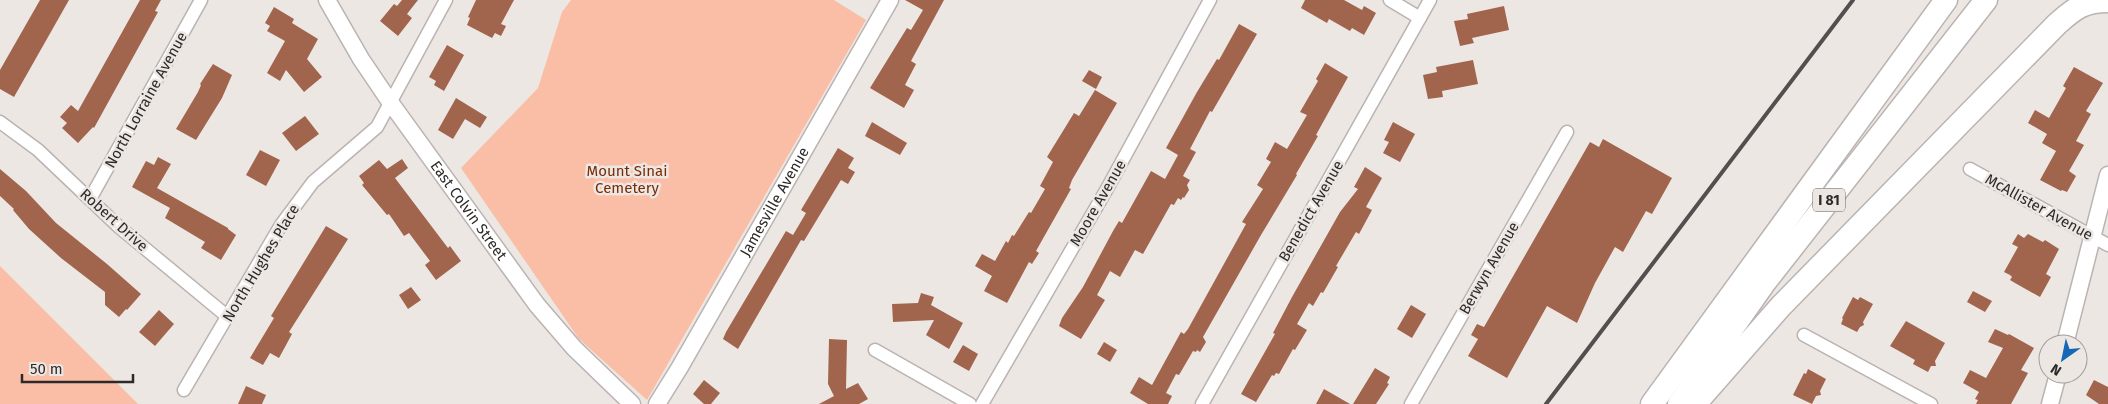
<svg xmlns="http://www.w3.org/2000/svg" width="2108" height="404" font-family="'Fira Sans',sans-serif">
	<style>
		.green { fill: #fabea7 }
		.building { fill: #a1654d }
		.lines { fill: none; stroke-linecap: round; stroke-linejoin: round }
		.minor-casing { stroke: #bab3b1; stroke-width: 15 }
		.tertiary-casing { stroke: #bab3b1; stroke-width: 19 }
		.motorway-casing { stroke: #bab3b1; stroke-width: 25 }
		.minor { stroke: #fff; stroke-width: 12 }
		.tertiary { stroke: #fff; stroke-width: 16 }
		.motorway { stroke: #fff; stroke-width: 22 }
		.rail { stroke: #524f4e; stroke-width: 4 }
		.labels { text-anchor: middle; dominant-baseline: central; stroke-width: 5; stroke-linejoin: round; paint-order: stroke }
		.shield { fill: #ede7e4; stroke: #676362; stroke-width: 1 }
		.shield-label { font-size: 14px; font-weight: bold; fill: #2d2b2a }
		.street-label { font-size: 15px; fill: #2d2b2a; stroke: #ede7e4 }
		.park-label { font-size: 15px; fill: #792d07; stroke: #ede7e4 }
	</style>
	<rect width="100%" height="100%" fill="#ede7e4"/>
	<g class="green">
		<path d="M571 0H834L866 20 647 400 579 339 461 168 538 88 562 12Z"/>
		<path d="M0 266 138 404H0Z"/>
	</g>
	<g class="building">
		<path d="M40 0H69L14 97 0 89V70Z"/>
		<path d="M140 0H161L155 11 158 12 94 128 93 127 78 143 62 128 67 123 60 117 71 105 78 111Z"/>
		<path d="M402 0H418L407 14 412 18 398 36 380 21 394 4 397 6Z"/>
		<path d="M476 0H514L501 24 506 26 501 36 495 33 492 38 467 25 470 18 468 17Z"/>
		<path d="M905 0H944L911 61 916 64 905 85 914 90 904 108 870 88 907 28 911 30 923 10Z"/>
		<path d="M1305 0H1344L1362 10 1364 6 1376 13 1364 35 1352 28 1350 31 1329 19 1327 23 1301 8Z"/>
		<path d="M1504 6 1509 30 1472 38 1474 43 1460 46 1454 21 1468 19 1467 14Z"/>
		<path d="M274 7 294 19 292 23 318 39 307 59 322 77 304 92 286 70 280 81 267 73 285 41 267 31 270 26 265 23Z"/>
		<path d="M1239 24 1257 34 1212 112 1210 111 1190 149 1196 152 1183 176 1190 180 1187 185 1189 190 1184 198 1183 197 1181 200 1178 198 1174 205 1171 204 1143 254 1135 250 1120 277 1110 271 1097 295 1105 300 1081 339 1059 326 1062 318 1083 287 1113 231 1119 221 1122 223 1151 171 1165 179 1178 155 1166 148 1197 92 1217 59 1219 60Z"/>
		<path d="M447 45 464 55 444 91 434 85 436 81 429 77Z"/>
		<path d="M1473 60 1478 84 1442 91 1443 97 1428 99 1423 75 1437 72 1436 67Z"/>
		<path d="M1325 63 1348 77 1316 135 1318 136 1296 174 1297 175 1261 235 1203 337 1206 342 1200 352 1197 350 1196 352 1193 351 1179 375 1176 374 1166 393 1172 396 1168 404H1148L1130 393 1139 377 1152 385 1181 332 1184 334 1188 329 1246 224 1242 222 1263 189 1257 185 1271 162 1266 159 1275 142 1287 149 1307 115 1300 112 1318 81 1316 79Z"/>
		<path d="M213 64 232 75 222 98 196 140 176 129 198 92 201 85 200 84Z"/>
		<path d="M2074 67 2103 83 2086 111 2091 114 2076 141 2084 145 2069 171 2076 176 2067 192 2062 190 2061 191 2040 180 2056 151 2042 143 2047 134 2028 123 2035 110 2049 118 2066 88 2063 86Z"/>
		<path d="M1089 70 1102 77 1096 89 1082 81Z"/>
		<path d="M1095 90 1117 103 1072 180 1069 188 1071 189 1036 251 1039 253 1032 264 1029 262 1007 303 984 291 992 276 975 266 982 254 995 261 1006 241 1008 243 1012 235 1014 236 1029 212 1031 213 1045 189 1040 186 1053 162 1047 157 1074 113 1079 116Z"/>
		<path d="M456 98 487 117 480 128 465 119 453 139 438 130Z"/>
		<path d="M305 116 319 134 296 151 282 133Z"/>
		<path d="M872 122 907 143 900 155 865 136Z"/>
		<path d="M1393 122 1415 134 1400 162 1383 153 1389 142 1384 140Z"/>
		<path d="M1603 139 1672 178 1652 214 1646 211 1623 252 1615 247 1595 283 1577 323 1547 306 1507 378 1468 356 1478 339 1471 335 1477 324 1484 327 1590 142 1599 147Z"/>
		<path d="M838 148 854 158 848 168 855 172 848 184 841 180 804 241 801 240 738 349 723 339 726 332 786 231 793 235 806 213 801 210Z"/>
		<path d="M260 150 280 160 266 186 246 175Z"/>
		<path d="M158 157 171 164 157 188 228 228V229L236 235 221 260 201 248 205 242 165 218 170 208 132 187 146 161 154 165Z"/>
		<path d="M402 159 408 168 395 178 448 248 450 246 461 261 436 280 425 265 430 261 409 233 404 236 389 214 387 215 362 185 364 183 359 176 379 160 387 169Z"/>
		<path d="M1365 167 1382 178 1366 207 1372 210 1359 234 1356 232 1336 266 1338 267 1323 293 1321 292 1313 306 1309 303 1297 324 1307 330 1295 350 1293 349 1279 374 1276 373 1274 376 1272 375 1256 402 1241 394 1275 334 1273 333 1292 297 1340 212 1358 189 1354 187Z"/>
		<path d="M0 169 26 191 56 223 107 264 141 294 127 310 126 309 119 317 105 305V292L61 258 29 229 13 210 14 209 0 196Z"/>
		<path d="M326 226 348 239 289 332 292 334 279 358 270 353 263 365 250 358 274 318 271 316Z"/>
		<path d="M2018 234 2024 238 2028 234 2043 242 2045 240 2059 249 2046 274 2051 277 2040 297 2015 283 2010 280 2012 277 2010 275 2004 272 2018 247 2012 244Z"/>
		<path d="M411 287 421 300 408 309 399 295Z"/>
		<path d="M1973 291 1992 301 1985 312 1967 302Z"/>
		<path d="M921 293 934 297 931 305 963 323 949 349 926 335 934 320 893 322 892 304 918 303Z"/>
		<path d="M1853 297 1858 300 1860 297 1873 304 1863 322 1864 325 1860 327 1857 332 1841 324 1843 319 1842 318Z"/>
		<path d="M1411 305 1426 314 1412 338 1397 329Z"/>
		<path d="M159 310 174 324 155 346 139 332Z"/>
		<path d="M1906 321 1945 343 1935 361 1936 366H1931L1928 372 1913 364 1915 360 1890 346Z"/>
		<path d="M1995 329 2008 335 2009 334 2034 348 2021 370 2028 373 2011 404H1976L1978 400 1975 399 1979 392 1963 383 1970 370 1986 378 2003 348 1988 342Z"/>
		<path d="M829 339 847 340 846 389 858 383 868 399 859 404H819L834 396 828 384Z"/>
		<path d="M1104 342 1117 350 1110 362 1097 354Z"/>
		<path d="M963 345 978 354 969 371 953 362Z"/>
		<path d="M1375 368 1390 377 1387 383 1389 384 1376 404H1353Z"/>
		<path d="M1808 369 1826 379 1820 391 1821 395 1816 396 1812 404 1793 395 1804 373 1806 374Z"/>
		<path d="M704 380 720 393 711 404H704L693 394Z"/>
		<path d="M2094 380 2108 387V404H2099L2086 395Z"/>
		<path d="M246 386 266 395 262 404H238Z"/>
		<path d="M1324 389 1350 404H1316Z"/>
	</g>
	<g class="lines">
		<g class="minor-casing">
			<g id="minor">
				<path d="M1390 0 1420 18"/>
				<path d="M0 122 38 150 119 227 228 317"/>
				<path d="M1970 169 2108 245"/>
				<path d="M90 199 201 0"/>
				<path d="M1804 335 1931 404"/>
				<path d="M875 350 970 404"/>
				<path d="M184 390 281 225 313 182 377 127 446 0"/>
				<path d="M982 404 1108 187 1210 0"/>
				<path d="M1202 404 1430 0"/>
				<path d="M1411 404 1567 132"/>
			</g>
		</g>
		<g class="tertiary-casing">
			<g id="tertiary">
				<path id="s1" d="M327 0 361 59 390 102 537 305 574 348 632 404"/>
				<path d="M2065 344 2108 175"/>
				<path id="s2" d="M657 404 680 367 890 0"/>
				<path d="M2050 404 2058 374"/>
			</g>
		</g>
		<g class="motorway-casing">
			<g id="motorway">
				<path d="M1652 404 1946 0"/>
				<path d="M1679 404 1765 282 1986 0"/>
				<path d="M1695 404 1781 306 2057 24C2075 8 2084 1 2108 1"/>
			</g>
		</g>
		<use href="#minor" class="minor"/>
		<use href="#tertiary" class="tertiary"/>
		<use href="#motorway" class="motorway"/>
		<path class="rail" d="M1546 404 1853 0"/>
	</g>
	<g class="labels">
		<rect class="shield" x="1813" y="188.5" width="32" height="23" rx="4"/>
		<g class="shield-label">
			<text x="1829" y="200">I 81</text>
		</g>
		<g class="street-label">
			<text transform="translate(146 100) rotate(-61)">North Lorraine Avenue</text>
			<text stroke="none"><textPath href="#s2" startOffset="234">Jamesville Avenue</textPath></text>
			<text transform="translate(1098 203) rotate(-60)">Moore Avenue</text>
			<text transform="translate(2039 207) rotate(29)">McAllister Avenue</text>
			<text stroke="none"><textPath href="#s1" startOffset="254">East Colvin Street</textPath></text>
			<text transform="translate(1311 211) rotate(-60)">Benedict Avenue</text>
			<text transform="translate(114 220) rotate(42)">Robert Drive</text>
			<text transform="translate(261 263) rotate(-59)">North Hughes Place</text>
			<text transform="translate(1489 268) rotate(-60)">Berwyn Avenue</text>
		</g>
		<g class="park-label">
			<text x="627" y="171">Mount Sinai<tspan x="627" dy="17">Cemetery</tspan></text>
		</g>
	</g>
	<g transform="translate(2063 359) rotate(213)"><circle r="24" fill="#ede7e4" stroke="#a09c9a"/>
	<path d="M0-4L9 19L0 12L-9 19Z" fill="#1568b6"/>
	<text y="-8" font-size="14" font-weight="bold" text-anchor="middle" fill="#2d2b2a">N</text>
	</g>
	<path d="M22 374v8h111v-8" fill="none" stroke="#2d2b2a" stroke-width="2.5"/>
	<text x="30" y="374" font-size="15" fill="#2d2b2a" stroke="#ede7e4" stroke-width="4" paint-order="stroke">50 m</text>
</svg>
